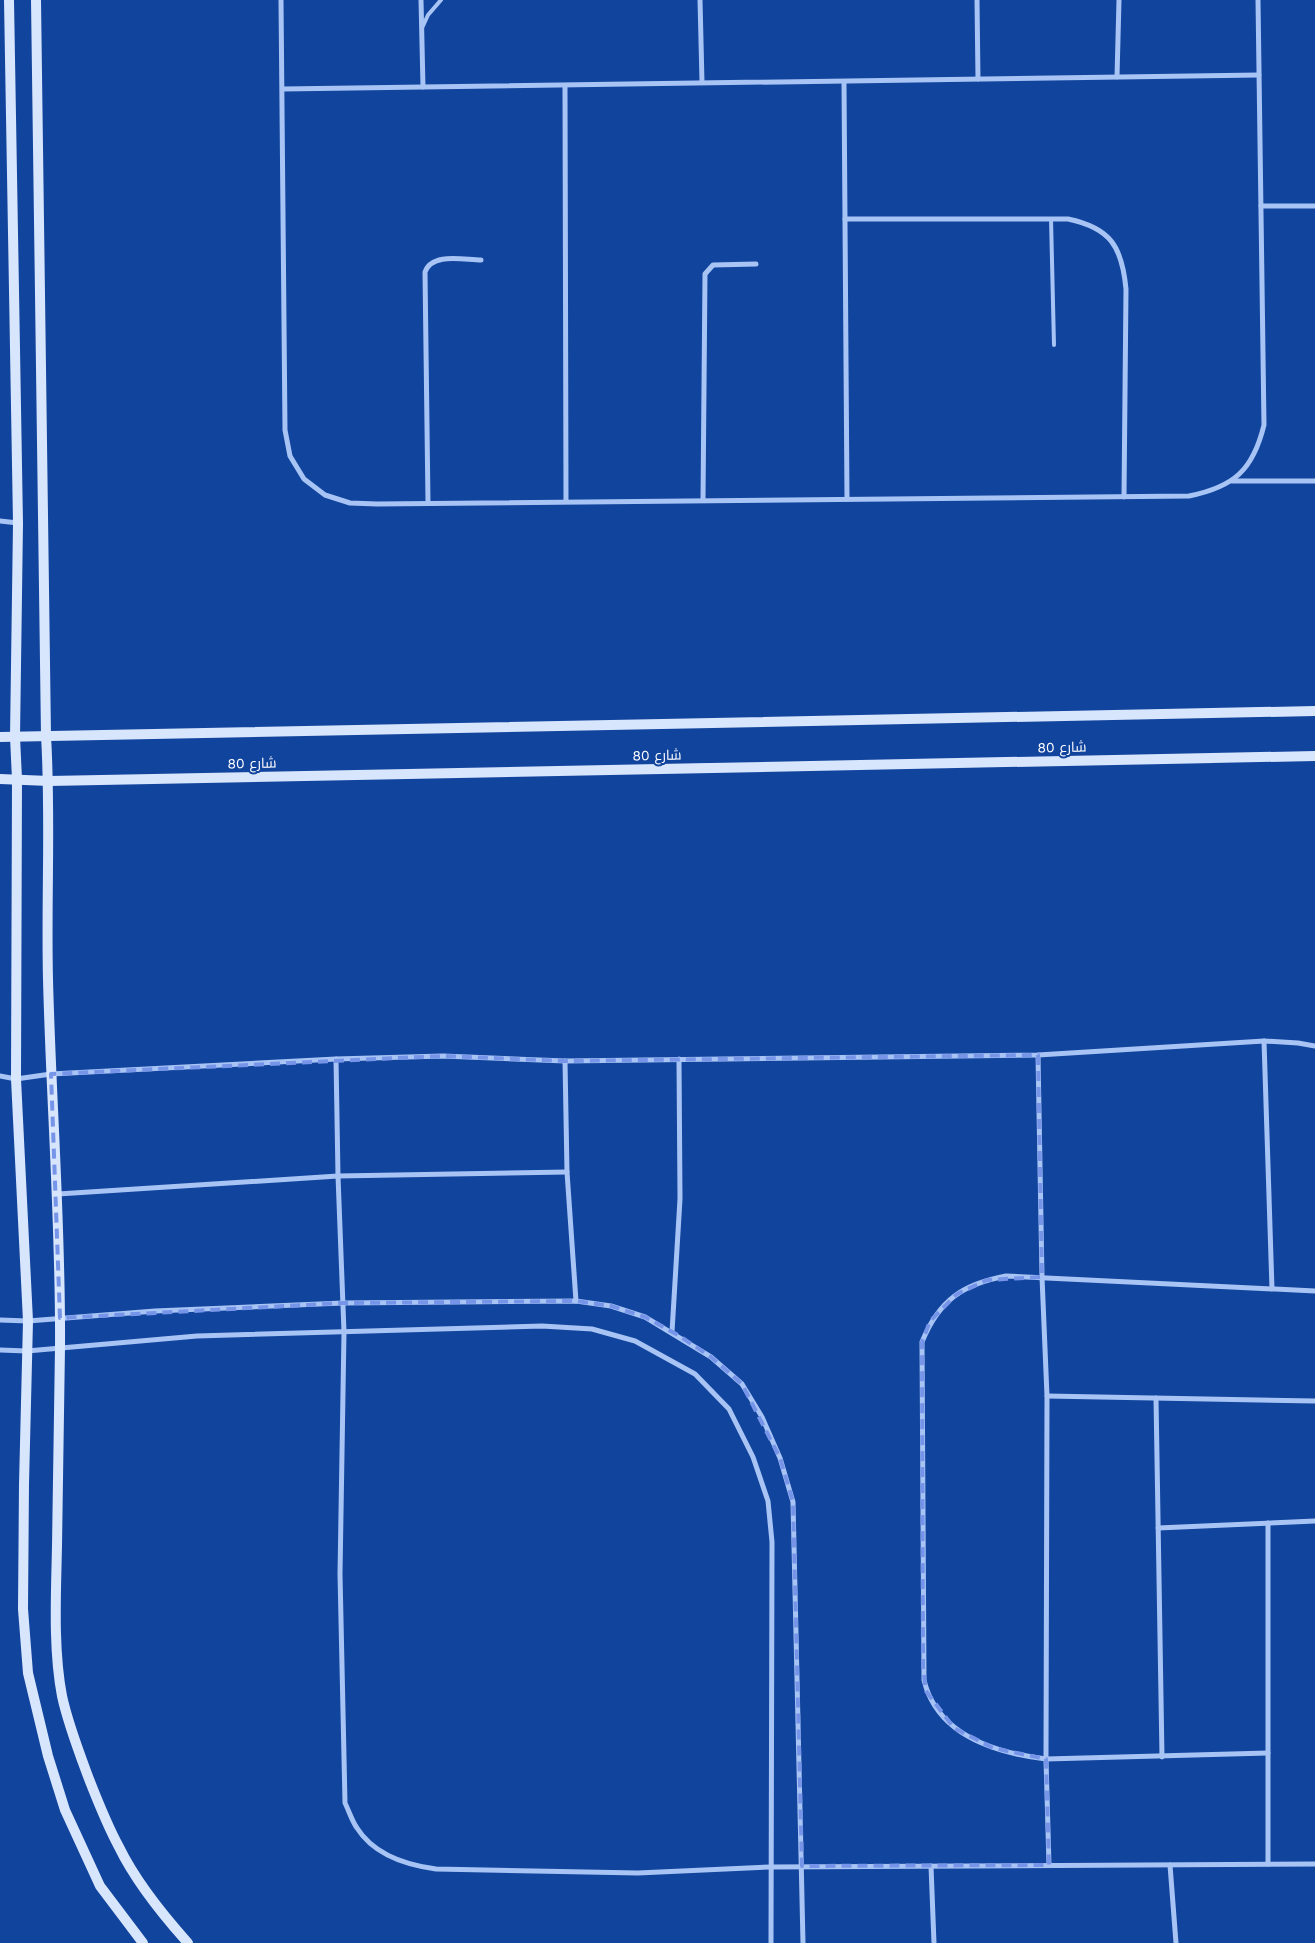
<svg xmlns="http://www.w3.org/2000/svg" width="1315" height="1943" font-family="'Work Sans',Cairo,sans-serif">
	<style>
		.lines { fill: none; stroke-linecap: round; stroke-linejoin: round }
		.lane { stroke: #a7c4f5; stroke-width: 4 }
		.street { stroke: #a7c4f5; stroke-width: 5 }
		.secondary { stroke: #d7e5fd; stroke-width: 10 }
		.marked { fill: none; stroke: #7795e8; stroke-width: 4; stroke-dasharray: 10 6; stroke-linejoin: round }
		.labels { text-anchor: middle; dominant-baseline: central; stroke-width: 4; stroke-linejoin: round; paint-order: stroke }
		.street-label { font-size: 14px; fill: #fff; stroke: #11449d }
	</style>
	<rect width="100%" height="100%" fill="#11449d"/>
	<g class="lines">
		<g class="lane">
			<path d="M422 28 428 15 441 0"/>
			<path d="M1051 219 1054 345"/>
		</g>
		<g class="street">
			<path d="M281 0 285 430 290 456 304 479 325 495 350 503 377 504 1189 496C1234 487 1253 470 1264 425L1258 0"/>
			<path d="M421 0 423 87"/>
			<path d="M700 0 702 82"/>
			<path d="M977 0 978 79"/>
			<path d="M1117 77 1119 0"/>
			<path d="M844 82 847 499"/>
			<path d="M565 86 566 501"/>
			<path d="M283 89 1259 75"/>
			<path d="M1261 206H1315"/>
			<path d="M845 219H1068C1111 228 1122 247 1126 289L1124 497"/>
			<path d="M1232 481H1315"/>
			<path d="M703 500 705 274 713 265 756 264"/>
			<path d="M428 503 425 272C432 252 464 260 481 260"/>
			<path d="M0 521 18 523"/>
			<path d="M1264 1041 1272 1289"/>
			<path d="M1038 1055 1042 1277 1047 1396 1046 1759 1049 1865"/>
			<path d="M336 1059 338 1176 344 1332 340 1574 345 1803C349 1811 352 1821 357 1828 374 1855 406 1865 436 1869L638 1873 770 1867 1315 1864"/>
			<path d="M565 1061 567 1172 576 1301"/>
			<path d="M0 1076 16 1079 51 1074 336 1059 443 1056 565 1061 1038 1055 1264 1041 1298 1043 1315 1046"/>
			<path d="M58 1194 338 1176 567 1172"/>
			<path d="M0 1320 28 1321 155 1311 343 1303 576 1301 611 1306 645 1317 711 1357 742 1384 762 1417 780 1458 793 1502 803 1943"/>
			<path d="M672 1332 680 1199 679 1059"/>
			<path d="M0 1350 27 1351 197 1336 542 1326 592 1329 635 1341 695 1374 729 1409 753 1457 768 1501 772 1542 771 1943"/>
			<path d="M1047 1396 1315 1401"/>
			<path d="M1156 1398 1162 1757"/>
			<path d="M1268 1523V1864"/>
			<path d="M1158 1528 1315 1521"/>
			<path d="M1268 1753 1046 1759C996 1753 937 1735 924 1680L922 1342C939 1300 963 1284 1006 1276L1315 1291"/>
			<path d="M1170 1865 1176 1943"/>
			<path d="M931 1866 934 1943"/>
		</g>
		<g class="secondary">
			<path d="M9 0 18 523 15 737 17 779 16 1079 28 1321 24 1484 23 1609 28 1673 48 1756 65 1810 100 1886 143 1943"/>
			<path d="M36 0 46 736C51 817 46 898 48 979 51 1102 61 1224 60 1347 59 1413 58 1480 57 1546 56 1594 53 1649 62 1696 68 1724 79 1752 89 1779 98 1802 107 1825 119 1847 136 1882 162 1914 188 1943"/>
			<path d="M0 737 1315 711"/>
			<path d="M0 779 49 781 1315 756"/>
		</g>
	</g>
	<path class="marked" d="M1038 1055 1042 1277 987 1280 957 1294 930 1321 922 1342 923 1667 926 1691 954 1728 993 1748 1046 1759 1049 1865 802 1866 793 1502 780 1458 742 1384 711 1357 678 1335 645 1317 611 1306 576 1301 343 1303 60 1318 51 1074 443 1056 565 1061Z"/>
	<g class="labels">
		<g class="street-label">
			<text transform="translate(1062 747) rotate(-1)">شارع 80</text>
			<text transform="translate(657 755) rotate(-1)">شارع 80</text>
			<text transform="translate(252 763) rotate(-1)">شارع 80</text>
		</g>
	</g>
</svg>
